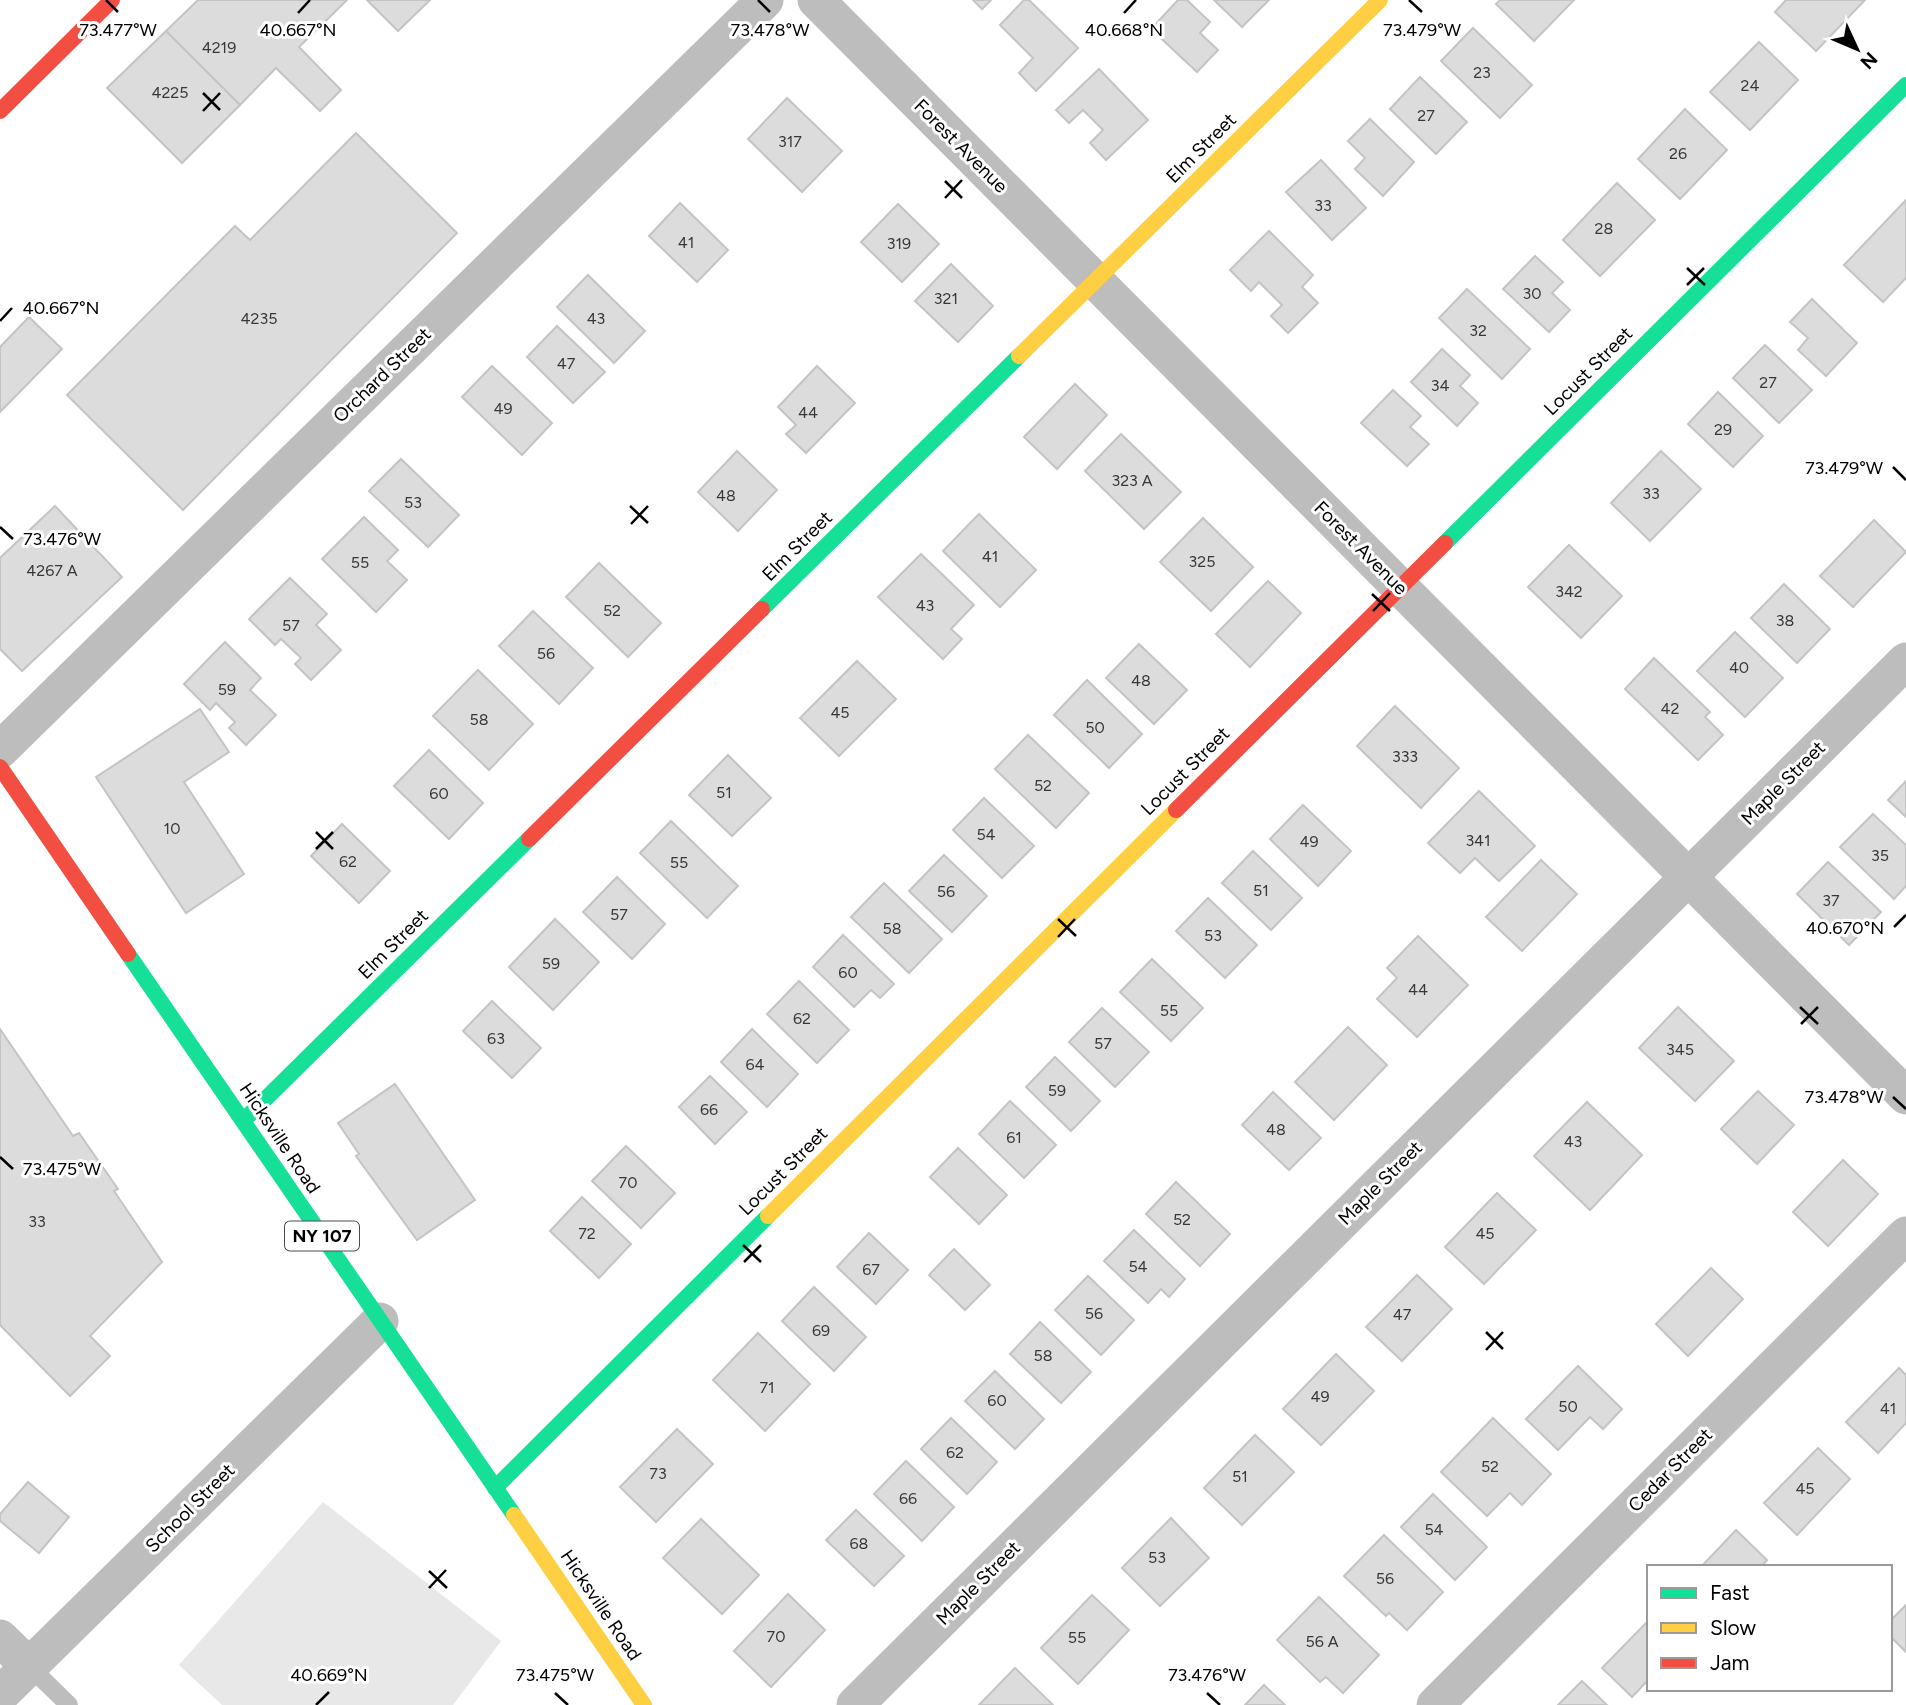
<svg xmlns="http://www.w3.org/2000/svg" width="1906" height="1705" font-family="Figtree,sans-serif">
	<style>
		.green { fill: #e8e8e8 }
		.building { fill: #dcdcdc; stroke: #c4c4c4; stroke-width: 2 }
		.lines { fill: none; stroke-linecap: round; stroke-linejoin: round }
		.lane { stroke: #bdbdbd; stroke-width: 18 }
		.street { stroke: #bdbdbd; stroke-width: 37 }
		.fast { stroke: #16e098; stroke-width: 16 }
		.slow { stroke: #ffcf43; stroke-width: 16 }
		.jam { stroke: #f24e42; stroke-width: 16 }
		.ticks { fill: none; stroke: #000; stroke-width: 2.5 }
		.labels { text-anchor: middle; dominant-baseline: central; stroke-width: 6; stroke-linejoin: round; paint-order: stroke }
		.number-label { font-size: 16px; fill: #373737 }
		.shield { fill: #fff; stroke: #4c4c4c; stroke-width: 2 }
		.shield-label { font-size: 18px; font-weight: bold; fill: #000 }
		.street-label { font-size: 19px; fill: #000; stroke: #fff }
		.ticks-label { font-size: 18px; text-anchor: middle; fill: #000; stroke: #fff; stroke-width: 6; stroke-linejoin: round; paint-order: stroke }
	</style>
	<rect width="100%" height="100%" fill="#fff"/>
	<path class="green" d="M323 1502 501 1641 453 1705H222L179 1665Z"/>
	<g class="building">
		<path d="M198 0H347L299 47 341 90 320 111 276 68 240 105 166 31Z"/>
		<path d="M367 0H430L398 31Z"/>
		<path d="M973 0H991L982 9Z"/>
		<path d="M1024 0H1029L1078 48 1036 91 1019 73 1033 58 1000 25Z"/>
		<path d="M1178 0H1187L1210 22 1200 33 1218 50 1197 72 1151 29Z"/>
		<path d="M1214 0H1269L1242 27Z"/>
		<path d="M1500 0H1574L1534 41 1496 4Z"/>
		<path d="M1786 0H1865L1816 51 1775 12Z"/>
		<path d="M1473 28 1532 85 1500 118 1441 61Z"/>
		<path d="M166 31 240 105 182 163 107 88Z"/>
		<path d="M1759 42 1798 80 1750 130 1710 92Z"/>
		<path d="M1099 69 1148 120 1106 160 1090 143 1103 130 1083 110 1069 123 1056 110Z"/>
		<path d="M1420 77 1467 122 1436 154 1390 109Z"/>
		<path d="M787 98 842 151 802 192 748 139Z"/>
		<path d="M1685 109 1727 150 1680 199 1638 159Z"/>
		<path d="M1370 119 1414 162 1383 196 1355 169 1365 158 1348 141Z"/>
		<path d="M356 133 457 233 183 510 67 395 235 226 250 240Z"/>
		<path d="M1321 160 1366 208 1332 240 1286 192Z"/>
		<path d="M1617 183 1655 220 1600 276 1563 240Z"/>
		<path d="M1906 200V278L1883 302 1844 265Z"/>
		<path d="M680 203 728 250 697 282 649 236Z"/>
		<path d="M898 204 939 244 902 282 861 242Z"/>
		<path d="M1269 231 1313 275 1302 287 1318 303 1288 333 1271 316 1282 305 1259 282 1251 291 1230 270Z"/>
		<path d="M1535 256 1563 282 1552 293 1570 310 1549 332 1503 289Z"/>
		<path d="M951 264 993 306 958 342 915 301Z"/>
		<path d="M588 275 645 331 614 363 557 307Z"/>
		<path d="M1467 289 1530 349 1502 379 1439 318Z"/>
		<path d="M1812 299 1857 343 1826 376 1798 350 1808 338 1790 322Z"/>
		<path d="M29 317 62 349 0 412V347Z"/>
		<path d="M557 326 605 372 573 403 527 357Z"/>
		<path d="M1765 345 1812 390 1779 423 1733 378Z"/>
		<path d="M1442 349 1470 375 1460 386 1478 403 1457 426 1411 382Z"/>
		<path d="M492 366 552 423 522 455 462 397Z"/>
		<path d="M817 366 855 403 806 453 786 434 796 425 778 407Z"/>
		<path d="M1075 384 1107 415 1057 469 1024 437Z"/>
		<path d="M1393 390 1421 416 1410 427 1429 444 1407 466 1361 423Z"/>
		<path d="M1718 392 1763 436 1733 467 1688 424Z"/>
		<path d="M1121 434 1181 492 1144 529 1085 471Z"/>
		<path d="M737 451 777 490 738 531 698 492Z"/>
		<path d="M1661 451 1701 489 1650 541 1611 503Z"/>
		<path d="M401 459 459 515 428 547 369 491Z"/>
		<path d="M55 506 122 577 22 671 0 649V558Z"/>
		<path d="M979 514 1036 570 1000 607 943 551Z"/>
		<path d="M364 517 398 550 387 561 407 580 376 612 322 559Z"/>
		<path d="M1203 518 1253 567 1211 611 1160 562Z"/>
		<path d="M1874 520 1906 552 1853 607 1820 576Z"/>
		<path d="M1569 545 1622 596 1581 638 1528 587Z"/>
		<path d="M921 554 974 605 951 629 962 639 943 659 878 597Z"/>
		<path d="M599 563 661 623 628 657 566 597Z"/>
		<path d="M290 578 327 614 316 625 341 650 311 680 295 664 301 658 281 639 275 645 249 619Z"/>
		<path d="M1268 581 1301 613 1250 667 1216 634Z"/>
		<path d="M1784 584 1830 629 1797 663 1751 618Z"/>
		<path d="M533 611 593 668 559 704 499 646Z"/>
		<path d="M1735 632 1783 678 1745 717 1697 671Z"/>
		<path d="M225 642 261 678 250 690 276 715 246 745 229 728 235 722 216 703 210 710 184 684Z"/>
		<path d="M1139 644 1187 690 1154 724 1106 678Z"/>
		<path d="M1654 658 1710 712 1705 717 1723 735 1698 760 1625 689Z"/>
		<path d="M857 661 896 699 839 756 800 718Z"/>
		<path d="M478 670 533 724 489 770 433 716Z"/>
		<path d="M1087 680 1142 734 1109 768 1054 715Z"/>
		<path d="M1395 706 1459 768 1421 808 1357 746Z"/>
		<path d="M200 709 229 752 184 782 244 874 186 913 96 777Z"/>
		<path d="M1028 735 1089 793 1056 828 995 769Z"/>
		<path d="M429 750 483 803 449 839 394 786Z"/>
		<path d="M728 755 771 798 732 836 689 795Z"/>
		<path d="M1906 781V817L1888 800Z"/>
		<path d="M1479 791 1535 846 1499 881 1475 858 1460 873 1428 843Z"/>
		<path d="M984 798 1034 846 1002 878 953 830Z"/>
		<path d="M1303 805 1351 851 1318 886 1270 839Z"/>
		<path d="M1873 814 1906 845V886L1894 899 1840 847Z"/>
		<path d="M671 821 738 886 707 918 640 853Z"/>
		<path d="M342 824 390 871 359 903 311 856Z"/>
		<path d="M1253 851 1302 898 1271 930 1222 883Z"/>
		<path d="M944 855 987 896 952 932 909 891Z"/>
		<path d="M1541 860 1577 894 1522 951 1486 917Z"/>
		<path d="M1828 862 1881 912 1849 945 1797 894Z"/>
		<path d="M617 877 665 924 632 959 583 912Z"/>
		<path d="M884 883 942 939 909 973 851 917Z"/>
		<path d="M1208 898 1257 945 1225 978 1176 931Z"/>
		<path d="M555 919 599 962 553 1010 509 967Z"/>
		<path d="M843 935 894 984 880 998 871 990 854 1007 813 967Z"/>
		<path d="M1418 936 1468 985 1417 1037 1377 999 1397 978 1387 968Z"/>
		<path d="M1152 959 1203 1008 1171 1041 1120 992Z"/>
		<path d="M799 981 849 1030 817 1063 767 1014Z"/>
		<path d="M492 1001 541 1048 512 1078 463 1031Z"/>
		<path d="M1678 1007 1734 1061 1695 1101 1639 1048Z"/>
		<path d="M1102 1008 1149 1052 1115 1087 1069 1042Z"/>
		<path d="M1348 1027 1387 1065 1334 1120 1295 1082Z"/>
		<path d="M0 1029 73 1136 79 1133 118 1189 114 1191 162 1262 90 1336 110 1356 70 1396 0 1325Z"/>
		<path d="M752 1029 798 1074 767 1107 721 1062Z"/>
		<path d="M1055 1057 1100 1101 1071 1131 1026 1087Z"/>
		<path d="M710 1076 747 1112 715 1144 679 1107Z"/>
		<path d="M395 1084 475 1200 417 1240 356 1156 359 1154 338 1123Z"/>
		<path d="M1758 1091 1794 1125 1757 1164 1721 1129Z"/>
		<path d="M1273 1092 1321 1138 1289 1170 1242 1125Z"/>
		<path d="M1010 1101 1056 1145 1024 1178 979 1134Z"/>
		<path d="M1587 1102 1642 1155 1590 1210 1534 1156Z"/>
		<path d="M626 1146 675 1193 641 1228 592 1181Z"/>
		<path d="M958 1148 1007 1195 979 1224 930 1177Z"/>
		<path d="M1843 1160 1878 1194 1828 1246 1793 1212Z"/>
		<path d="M1176 1182 1230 1234 1200 1266 1146 1214Z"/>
		<path d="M1497 1193 1536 1230 1484 1284 1445 1247Z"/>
		<path d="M582 1197 631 1244 599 1278 550 1231Z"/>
		<path d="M1134 1230 1185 1279 1169 1297 1161 1289 1148 1303 1104 1261Z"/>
		<path d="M869 1233 908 1270 876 1304 837 1267Z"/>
		<path d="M954 1249 990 1285 965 1310 929 1275Z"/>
		<path d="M1711 1268 1743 1299 1688 1356 1656 1324Z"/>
		<path d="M1417 1275 1452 1309 1402 1361 1366 1327Z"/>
		<path d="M1088 1276 1134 1320 1101 1355 1055 1310Z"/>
		<path d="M814 1287 866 1337 834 1371 782 1321Z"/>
		<path d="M1040 1322 1091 1372 1061 1403 1010 1354Z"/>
		<path d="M758 1333 810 1384 765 1431 713 1380Z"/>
		<path d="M1336 1354 1374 1391 1321 1445 1283 1409Z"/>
		<path d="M1578 1366 1622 1409 1603 1429 1590 1417 1558 1450 1526 1419Z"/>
		<path d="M1899 1368 1906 1375V1423L1878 1453 1846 1422Z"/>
		<path d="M995 1371 1044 1419 1015 1449 965 1401Z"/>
		<path d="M951 1418 997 1462 967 1494 921 1449Z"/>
		<path d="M1493 1418 1551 1474 1522 1505 1510 1493 1487 1516 1441 1472Z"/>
		<path d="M677 1429 713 1464 656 1522 620 1487Z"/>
		<path d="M1255 1435 1294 1472 1242 1525 1204 1488Z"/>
		<path d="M1818 1448 1850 1479 1797 1535 1764 1503Z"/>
		<path d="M906 1461 954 1507 922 1541 874 1494Z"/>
		<path d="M28 1482 69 1517 39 1553 0 1521V1514Z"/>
		<path d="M1433 1494 1487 1547 1455 1580 1401 1527Z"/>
		<path d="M856 1510 904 1556 874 1586 826 1540Z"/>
		<path d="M1171 1518 1209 1558 1160 1606 1122 1568Z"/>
		<path d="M701 1519 759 1575 722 1614 663 1558Z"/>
		<path d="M1736 1530 1767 1560 1761 1567H1701Z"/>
		<path d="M1384 1535 1443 1592 1407 1630 1389 1613 1386 1616 1344 1576Z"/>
		<path d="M788 1594 825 1630 771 1687 734 1651Z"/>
		<path d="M1092 1595 1129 1630 1078 1684 1041 1648Z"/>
		<path d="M1319 1597 1379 1655 1343 1693 1326 1677 1320 1682 1277 1640Z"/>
		<path d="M1906 1605V1652L1890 1636V1621Z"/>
		<path d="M1649 1620V1679L1632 1697 1602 1668Z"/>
		<path d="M1015 1668 1053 1705H979Z"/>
		<path d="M1582 1681 1607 1705H1558Z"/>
		<path d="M1264 1685 1285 1705H1245Z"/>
	</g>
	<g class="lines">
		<path class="lane" d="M29 1666 69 1705"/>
		<g class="street">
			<path d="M816 0 1906 1096"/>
			<path d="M0 750 765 0"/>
			<path d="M0 1638 29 1666"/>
			<path d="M0 1695 380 1321"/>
			<path d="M855 1705 1906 661"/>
			<path d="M1435 1705 1906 1235"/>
		</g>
		<g class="fast">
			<path d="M1445 543 1906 85"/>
			<path d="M762 609 1019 356"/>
			<path d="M128 954 514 1515"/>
			<path d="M243 1121 529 839"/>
			<path d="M495 1488 768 1216"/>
		</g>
		<g class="slow">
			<path d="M1019 356 1380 0"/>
			<path d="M768 1216 1176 810"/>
			<path d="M514 1515 644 1705"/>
		</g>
		<g class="jam">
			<path d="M0 111 112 0"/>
			<path d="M0 767 128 954"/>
			<path d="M1176 810 1445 543"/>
			<path d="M529 839 762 609"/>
		</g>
	</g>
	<path class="ticks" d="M106 0 118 12M758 0 770 12M1409 0 1422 12M298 13 310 0M1124 13 1136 0M203 93 220 110M203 111 220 93M945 181 962 198M945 198 962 180M1687 268 1705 285M1687 285 1704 268M0 321 12 308M1893 467 1906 480M630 506 648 523M631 524 648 506M0 527 13 539M1372 594 1390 611M1373 611 1390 593M316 832 333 849M316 849 333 832M1058 919 1076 936M1894 927 1906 915M1058 937 1075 919M1800 1007 1818 1024M1801 1024 1818 1007M1893 1097 1906 1109M0 1157 13 1169M743 1245 761 1262M744 1262 761 1245M1486 1332 1503 1349M1486 1350 1503 1332M429 1571 447 1588M429 1588 446 1570M555 1693 568 1705M1207 1693 1220 1705M316 1705 329 1692"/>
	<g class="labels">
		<g class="number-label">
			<text x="219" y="47">4219</text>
			<text x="1482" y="72">23</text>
			<text x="1750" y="85">24</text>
			<text x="170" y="92">4225</text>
			<text x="1426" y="115">27</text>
			<text x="790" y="141">317</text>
			<text x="1678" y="153">26</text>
			<text x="1323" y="205">33</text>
			<text x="1604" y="228">28</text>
			<text x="686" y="242">41</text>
			<text x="899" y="243">319</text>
			<text x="1532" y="293">30</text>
			<text x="946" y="298">321</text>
			<text x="259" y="318">4235</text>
			<text x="596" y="318">43</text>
			<text x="1478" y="330">32</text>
			<text x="566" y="363">47</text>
			<text x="1768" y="382">27</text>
			<text x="1440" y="385">34</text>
			<text x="503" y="408">49</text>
			<text x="808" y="412">44</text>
			<text x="1723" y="429">29</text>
			<text x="1132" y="480">323 A</text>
			<text x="1651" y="493">33</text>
			<text x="726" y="495">48</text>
			<text x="413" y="502">53</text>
			<text x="990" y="556">41</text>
			<text x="1202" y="561">325</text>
			<text x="360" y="562">55</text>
			<text x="52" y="570">4267 A</text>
			<text x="1569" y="591">342</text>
			<text x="925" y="605">43</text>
			<text x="612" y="610">52</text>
			<text x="1785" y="620">38</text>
			<text x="291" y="625">57</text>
			<text x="546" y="653">56</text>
			<text x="1739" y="667">40</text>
			<text x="1141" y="680">48</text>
			<text x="227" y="689">59</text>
			<text x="1670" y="708">42</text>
			<text x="840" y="712">45</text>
			<text x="479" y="719">58</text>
			<text x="1095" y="727">50</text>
			<text x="1405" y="756">333</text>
			<text x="1043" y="785">52</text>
			<text x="724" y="792">51</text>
			<text x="439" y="793">60</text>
			<text x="172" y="828">10</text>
			<text x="986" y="834">54</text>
			<text x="1478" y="840">341</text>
			<text x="1309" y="841">49</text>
			<text x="1880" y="855">35</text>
			<text x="348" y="861">62</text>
			<text x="679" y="862">55</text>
			<text x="1261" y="890">51</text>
			<text x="946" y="891">56</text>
			<text x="1831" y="900">37</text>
			<text x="619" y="914">57</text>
			<text x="892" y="928">58</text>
			<text x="1213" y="935">53</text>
			<text x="551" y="963">59</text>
			<text x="848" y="972">60</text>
			<text x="1418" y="989">44</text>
			<text x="1169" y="1010">55</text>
			<text x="802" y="1018">62</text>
			<text x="496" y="1038">63</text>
			<text x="1103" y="1043">57</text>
			<text x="1680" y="1049">345</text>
			<text x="755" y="1064">64</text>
			<text x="1057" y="1090">59</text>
			<text x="709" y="1109">66</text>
			<text x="1276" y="1129">48</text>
			<text x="1014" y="1137">61</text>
			<text x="1573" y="1141">43</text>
			<text x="628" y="1182">70</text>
			<text x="1182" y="1219">52</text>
			<text x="37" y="1221">33</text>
			<text x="587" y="1233">72</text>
			<text x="1485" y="1233">45</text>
			<text x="1138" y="1266">54</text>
			<text x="871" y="1269">67</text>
			<text x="1094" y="1313">56</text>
			<text x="1402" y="1314">47</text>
			<text x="821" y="1330">69</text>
			<text x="1043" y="1355">58</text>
			<text x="767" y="1387">71</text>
			<text x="1320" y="1396">49</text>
			<text x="997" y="1400">60</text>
			<text x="1568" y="1406">50</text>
			<text x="1888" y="1408">41</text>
			<text x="955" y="1452">62</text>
			<text x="1490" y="1466">52</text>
			<text x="658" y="1473">73</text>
			<text x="1240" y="1476">51</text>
			<text x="1805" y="1488">45</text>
			<text x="908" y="1498">66</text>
			<text x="1434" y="1529">54</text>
			<text x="859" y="1543">68</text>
			<text x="1157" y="1557">53</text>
			<text x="1385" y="1578">56</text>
			<text x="776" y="1636">70</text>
			<text x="1077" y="1637">55</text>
			<text x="1322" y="1641">56 A</text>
		</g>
		<rect class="shield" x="285" y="1221.5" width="74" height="29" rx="5"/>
		<g class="shield-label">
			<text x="322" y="1236">NY 107</text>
		</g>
		<g class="street-label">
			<text transform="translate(961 146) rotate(45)">Forest Avenue</text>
			<text transform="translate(1201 148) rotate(-45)">Elm Street</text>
			<text transform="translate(1588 371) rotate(-45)">Locust Street</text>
			<text transform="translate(382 375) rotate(-44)">Orchard Street</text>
			<text transform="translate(797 546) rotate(-45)">Elm Street</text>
			<text transform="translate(1361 548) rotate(45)">Forest Avenue</text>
			<text transform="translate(1185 771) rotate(-45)">Locust Street</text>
			<text transform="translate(1783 783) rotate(-45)">Maple Street</text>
			<text transform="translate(393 944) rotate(-45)">Elm Street</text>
			<text transform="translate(280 1138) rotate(56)">Hicksville Road</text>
			<text transform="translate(783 1171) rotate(-45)">Locust Street</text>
			<text transform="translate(1380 1183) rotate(-45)">Maple Street</text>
			<text transform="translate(1670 1470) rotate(-45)">Cedar Street</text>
			<text transform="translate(190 1508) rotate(-45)">School Street</text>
			<text transform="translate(978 1583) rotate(-45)">Maple Street</text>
			<text transform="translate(601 1605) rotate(56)">Hicksville Road</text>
		</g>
	</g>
	<g class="ticks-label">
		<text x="770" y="36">73.478°W</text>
		<text x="1422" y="36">73.479°W</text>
		<text x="118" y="36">73.477°W</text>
		<text x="298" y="36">40.667°N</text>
		<text x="1124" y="36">40.668°N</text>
		<text x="61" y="314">40.667°N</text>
		<text x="1844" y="474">73.479°W</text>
		<text x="62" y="545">73.476°W</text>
		<text x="1845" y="934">40.670°N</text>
		<text x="1844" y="1103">73.478°W</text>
		<text x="62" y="1175">73.475°W</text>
		<text x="329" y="1681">40.669°N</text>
		<text x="555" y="1681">73.475°W</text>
		<text x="1207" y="1681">73.476°W</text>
	</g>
	<rect x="1647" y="1565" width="245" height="126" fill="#ffffff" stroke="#999999" stroke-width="2"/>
	<rect x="1661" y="1588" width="35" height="10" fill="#16e098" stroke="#999999" stroke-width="2"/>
	<text x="1710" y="1600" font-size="21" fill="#000000">Fast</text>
	<rect x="1661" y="1623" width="35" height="10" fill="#ffcf43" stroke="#999999" stroke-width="2"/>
	<text x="1710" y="1635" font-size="21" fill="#000000">Slow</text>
	<rect x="1661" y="1658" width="35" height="10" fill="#f24e42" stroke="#999999" stroke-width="2"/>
	<text x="1710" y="1670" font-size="21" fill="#000000">Jam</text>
	<g transform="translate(1857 49) rotate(134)" stroke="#ffffff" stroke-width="5" paint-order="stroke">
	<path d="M0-5L12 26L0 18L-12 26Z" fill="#000000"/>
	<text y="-10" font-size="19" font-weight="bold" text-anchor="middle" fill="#000000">N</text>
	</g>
</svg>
